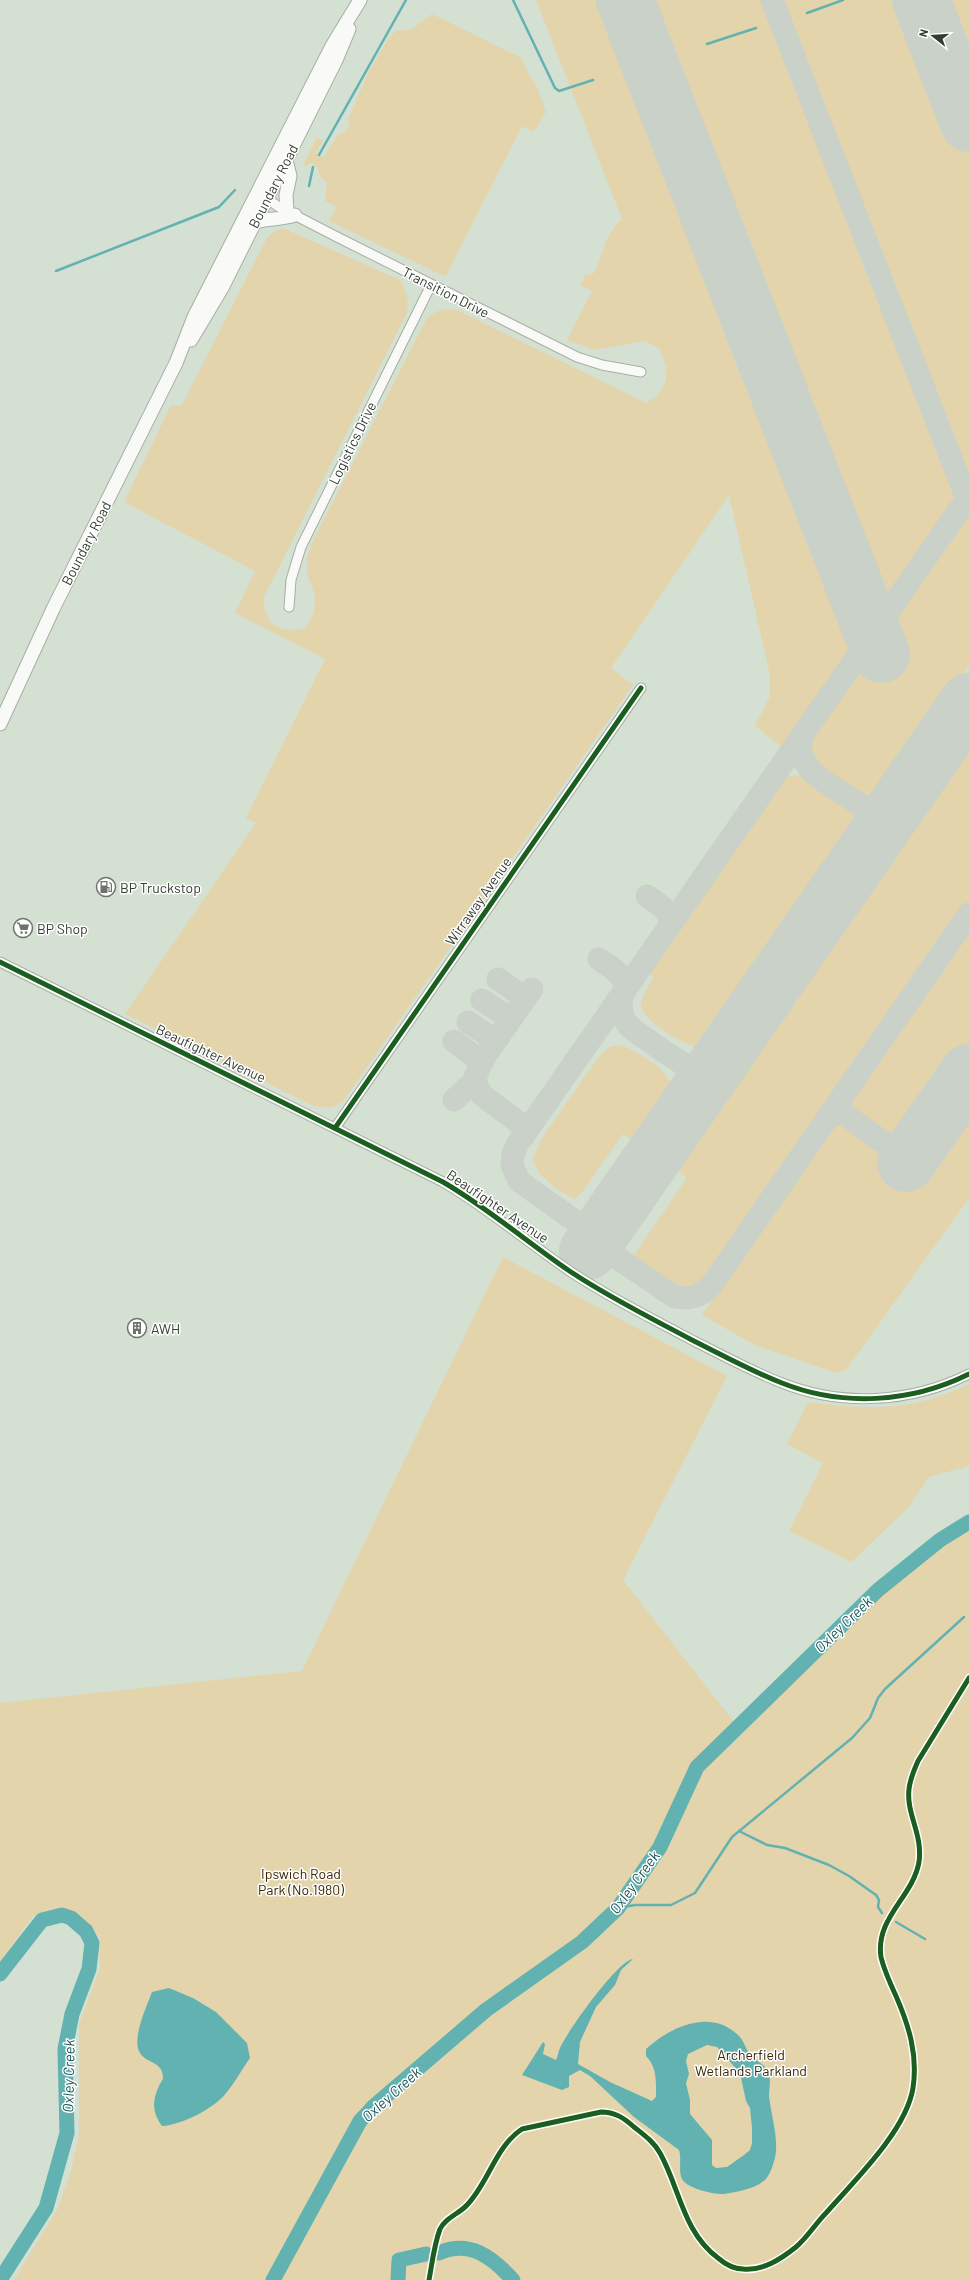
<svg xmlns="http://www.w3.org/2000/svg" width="969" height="2280" font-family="Barlow,sans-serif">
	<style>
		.green { fill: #e4d4ab }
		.water { fill: #62b2b2; fill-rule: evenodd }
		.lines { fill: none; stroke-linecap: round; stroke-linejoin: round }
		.stream { stroke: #62b2b2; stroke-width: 2.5 }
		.river { stroke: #62b2b2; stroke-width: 15 }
		.taxiway { stroke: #cad1c8; stroke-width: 23 }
		.runway { stroke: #cad1c8; stroke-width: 58 }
		.minor-casing { stroke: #a6afa3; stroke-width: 11 }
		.secondary-casing { stroke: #a6afa3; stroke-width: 15 }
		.minor { stroke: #f9faf8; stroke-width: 9 }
		.secondary { stroke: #f9faf8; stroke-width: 13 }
		.cycleway-casing { stroke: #fff; stroke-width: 8 }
		.cycleway { stroke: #1b5e20; stroke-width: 5 }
		.labels { text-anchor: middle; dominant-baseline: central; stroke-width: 3; stroke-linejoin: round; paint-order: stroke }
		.street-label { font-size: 14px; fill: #343c32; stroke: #fff }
		.poi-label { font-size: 14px; fill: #343c32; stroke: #fff; text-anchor: start }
		.park-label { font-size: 14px; fill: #3a2600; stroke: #fff }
		.water-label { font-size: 15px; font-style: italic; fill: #1b565a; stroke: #fff }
	</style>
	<rect width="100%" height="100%" fill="#d4e0d1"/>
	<g class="green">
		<path d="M536 0H969V480L890 592 881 590 877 587 858 539 821 554 853 637 854 646 783 748 755 726 770 696V675L729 495 611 668 633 685 344 1100C334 1109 327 1108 314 1106L125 1014 256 823 246 818 325 659 235 613 255 571 124 502 171 405H182L267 238 275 231 283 228 400 280C407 292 409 300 407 313L264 597C263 625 279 634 305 628L314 613 315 596 307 573V558L312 543 427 318C437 310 444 308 457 310L646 403C671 389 670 371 659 348L644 341 594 350 567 340 592 291 580 285 586 274H593C604 256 604 233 622 219Z"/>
		<path d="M432 14 522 58 530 77 536 84 546 112 534 132 522 126 447 274 444 276 329 221 336 207 325 201 327 184 320 176 318 168 312 163 302 167 317 137 323 141 316 153 323 158 337 136 346 130 350 123 348 120 368 73 390 36 396 31 412 29Z"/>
		<path d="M969 508V666L876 800H869L817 766 810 756 809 740 861 664 901 648 891 620Z"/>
		<path d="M969 738V903L707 1281C682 1306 654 1276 633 1261L632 1258 687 1178 672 1167Z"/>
		<path d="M798 775C811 778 863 809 861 823L709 1043 694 1047C681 1042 640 1020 641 1004 642 995 649 986 653 978L650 974 654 962 776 786 787 777Z"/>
		<path d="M969 926V1050L956 1056 901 1134 890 1137 851 1109 849 1104 850 1097Z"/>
		<path d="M619 1045C636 1050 660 1065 669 1080 673 1085 669 1090 673 1094L638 1144 623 1134 582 1192 574 1199 558 1190 539 1173 533 1159 542 1138 600 1055 610 1047Z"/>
		<path d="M969 1108V1198L846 1370 836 1373 755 1345 702 1315 828 1127C835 1121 840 1119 848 1124L922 1176Z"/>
		<path d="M503 1257 727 1376 623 1580 737 1726C815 1658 879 1576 969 1523V2280H14L58 2208 71 2171 79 2134V2024L100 1968 99 1936 88 1923 73 1911 50 1909 33 1916 0 1962V1703L302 1671Z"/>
		<path d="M969 1384V1466L929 1477 906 1510 851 1562 789 1531 823 1463 787 1444 808 1402C872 1410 909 1412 969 1384Z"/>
	</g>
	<g class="water">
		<path d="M633 1959 621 1970 615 1985 596 2007 580 2042 578 2064 610 2082 652 2101 656 2097C656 2081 657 2067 646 2056V2049C670 2027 710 2008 738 2035 743 2039 745 2047 749 2053 754 2059 762 2063 767 2069 772 2077 769 2088 769 2096 771 2114 777 2132 776 2150 776 2158 771 2173 766 2179 756 2189 737 2192 724 2194 715 2195 686 2188 682 2179 678 2171 682 2159 679 2150L634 2117 590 2076 580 2070 569 2076V2087L562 2090 522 2075 543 2042 545 2044 543 2054 556 2060C558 2056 558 2052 560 2048 567 2032 618 1960 633 1959ZM707 2045 717 2047 740 2073 746 2101 750 2108 752 2128V2143L750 2150 744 2155 727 2167 716 2168 712 2165V2140L690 2114V2100L686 2083 689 2074 686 2061 688 2054Z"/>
		<path d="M169 1988 193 1998 216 2012 247 2043 250 2058C242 2069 236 2081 227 2092 215 2108 182 2125 162 2126 152 2112 152 2101 159 2086 160 2083 163 2080 163 2078 163 2061 147 2064 140 2053 131 2039 147 2006 152 1992Z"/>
	</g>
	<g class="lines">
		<g class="stream">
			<path d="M513 0 555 88 559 91 593 80"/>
			<path d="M807 13 843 0"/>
			<path d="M707 44 756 28"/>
			<path d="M319 155 406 0"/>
			<path d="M309 186 313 167"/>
			<path d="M56 271 219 207 235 190"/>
			<path d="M739 1831 767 1845 785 1848 829 1865 849 1876 876 1895 879 1900 878 1907 882 1913"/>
			<path d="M618 1908 635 1905H671L695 1893 732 1837 852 1738 870 1718 878 1698 885 1689 964 1617"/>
			<path d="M896 1922 925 1939"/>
		</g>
		<g class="river">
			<path d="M0 1974 42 1920 62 1915 71 1918 86 1931 92 1943 89 1969 72 2014 65 2049 67 2133 46 2208 0 2280"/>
			<path d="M439 2253C470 2239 493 2258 513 2280"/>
			<path d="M273 2280 360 2121 373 2107 486 2010 582 1942 618 1908 660 1847 697 1767 878 1590 940 1540 969 1522"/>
			<path d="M398 2280 399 2260 426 2254"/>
		</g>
		<g class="taxiway">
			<path d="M772 0 967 499"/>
			<path d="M969 496 517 1145 513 1154 512 1165 519 1181 589 1231 604 1249 675 1297 687 1298 696 1296 704 1292 713 1283 969 914"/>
			<path d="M804 732C786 770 841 789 863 807 870 815 874 825 872 835 869 852 835 895 824 911"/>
			<path d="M861 806 878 810 896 804 947 734"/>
			<path d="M647 896C657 904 674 911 669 926"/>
			<path d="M599 959C609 967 629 975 624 992"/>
			<path d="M498 979 522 996 523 1002"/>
			<path d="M625 990C619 1003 620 1014 628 1025 636 1033 647 1039 656 1046 676 1059 697 1079 720 1059L768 992"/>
			<path d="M482 1000 506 1016H513"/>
			<path d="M468 1022 492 1038 498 1037"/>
			<path d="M454 1041 478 1059 479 1067"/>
			<path d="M454 1100 468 1087 474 1086 478 1089"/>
			<path d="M827 1118 835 1114 845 1115C861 1124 898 1162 916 1146 926 1137 933 1124 941 1114"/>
			<path d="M523 1137 524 1131 522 1125 482 1095 477 1086 475 1077 485 1056 532 989"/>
			<path d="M652 1159C660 1148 667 1136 675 1125 688 1105 704 1084 682 1064"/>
			<path d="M610 1253 604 1244V1231L644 1170"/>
		</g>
		<g class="runway">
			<path d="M625 0 881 654"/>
			<path d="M921 0 969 123"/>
			<path d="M906 1163 969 1073"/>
			<path d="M588 1251 969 702"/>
		</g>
		<g class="minor-casing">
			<g id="minor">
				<path d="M262 195 279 207 339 238 577 357 602 365 641 372"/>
				<path d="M289 607 291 580 301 547 431 285"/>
				<path d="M0 962 443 1182C488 1208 528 1243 571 1272 610 1298 651 1318 692 1340 722 1355 751 1371 782 1383 842 1407 911 1403 969 1374"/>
				<path d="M335 1128 641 688"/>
			</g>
		</g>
		<g class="secondary-casing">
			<g id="secondary">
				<path d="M286 160 290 176 286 195 287 211"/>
				<path d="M255 222C269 218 281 220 295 215"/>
				<path d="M191 340 222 288 336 60 349 29"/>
				<path d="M0 724 53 609 176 363 194 317 332 46 360 0"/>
			</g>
		</g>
		<use href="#minor" class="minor"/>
		<use href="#secondary" class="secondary"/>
		<g class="cycleway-casing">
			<g id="cycleway">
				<path d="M0 962 443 1182C488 1208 528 1243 571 1272 610 1298 651 1318 692 1340 722 1355 751 1371 782 1383 842 1407 911 1403 969 1374"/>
				<path d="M335 1128 641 688"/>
				<path d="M429 2280C432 2264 434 2245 440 2229 446 2217 459 2214 467 2205 489 2182 495 2147 522 2129L601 2112C615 2112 624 2118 634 2127 644 2135 654 2142 660 2153 680 2189 683 2232 718 2258 725 2264 733 2269 743 2269 763 2271 781 2259 796 2247 807 2238 816 2223 826 2213 854 2181 906 2131 913 2088 918 2055 909 2026 896 1996 890 1983 884 1970 881 1957 875 1918 913 1897 919 1862 923 1834 906 1814 909 1789 910 1779 914 1770 918 1761L969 1678"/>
			</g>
		</g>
		<use href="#cycleway" class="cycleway"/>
	</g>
	<defs>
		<g id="fuel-ring" transform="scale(1)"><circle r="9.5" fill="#fff" stroke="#6c756a" stroke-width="1.5"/><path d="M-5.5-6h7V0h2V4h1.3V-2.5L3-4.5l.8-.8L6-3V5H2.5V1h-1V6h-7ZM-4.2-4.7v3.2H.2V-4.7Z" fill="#6c756a"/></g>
		<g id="supermarket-ring" transform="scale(1)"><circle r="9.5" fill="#fff" stroke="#6c756a" stroke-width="1.5"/><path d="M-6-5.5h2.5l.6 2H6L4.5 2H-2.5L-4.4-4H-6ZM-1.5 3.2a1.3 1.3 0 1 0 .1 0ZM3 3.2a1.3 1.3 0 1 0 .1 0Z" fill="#6c756a"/></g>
		<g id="building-ring" transform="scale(1)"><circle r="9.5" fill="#fff" stroke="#6c756a" stroke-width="1.5"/><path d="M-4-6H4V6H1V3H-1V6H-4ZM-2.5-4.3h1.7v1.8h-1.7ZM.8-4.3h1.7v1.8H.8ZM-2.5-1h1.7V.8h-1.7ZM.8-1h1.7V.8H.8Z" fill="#6c756a"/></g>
	</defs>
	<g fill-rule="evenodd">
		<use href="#fuel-ring" x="106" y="887"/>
		<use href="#supermarket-ring" x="23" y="928"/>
		<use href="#building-ring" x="137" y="1328"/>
	</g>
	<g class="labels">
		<g class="street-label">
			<text transform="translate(273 186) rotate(-63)">Boundary Road</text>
			<text transform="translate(446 292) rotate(27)">Transition Drive</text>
			<text transform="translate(352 443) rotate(-64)">Logistics Drive</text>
			<text transform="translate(86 543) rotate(-63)">Boundary Road</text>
			<text transform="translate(478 901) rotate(-55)">Wirraway Avenue</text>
			<text transform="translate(211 1053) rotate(25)">Beaufighter Avenue</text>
			<text transform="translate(498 1206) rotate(34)">Beaufighter Avenue</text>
		</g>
		<g class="poi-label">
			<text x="120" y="887">BP Truckstop</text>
			<text x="37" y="928">BP Shop</text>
			<text x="151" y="1328">AWH</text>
		</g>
		<g class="park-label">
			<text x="301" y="1873">Ipswich Road<tspan x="301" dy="16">Park (No.1980)</tspan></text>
			<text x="751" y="2054">Archerfield<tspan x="751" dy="16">Wetlands Parkland</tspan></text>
		</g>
		<g class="water-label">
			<text transform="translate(843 1624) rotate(-44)">Oxley Creek</text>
			<text transform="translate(634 1882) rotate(-54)">Oxley Creek</text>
			<text transform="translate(68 2076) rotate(-89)">Oxley Creek</text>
			<text transform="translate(391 2094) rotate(-42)">Oxley Creek</text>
		</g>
	</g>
	<g transform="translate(933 36) rotate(287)" stroke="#ffffff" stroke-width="3" paint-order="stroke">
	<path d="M0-3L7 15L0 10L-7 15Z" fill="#343c32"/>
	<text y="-6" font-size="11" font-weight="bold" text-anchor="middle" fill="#343c32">N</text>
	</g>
</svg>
